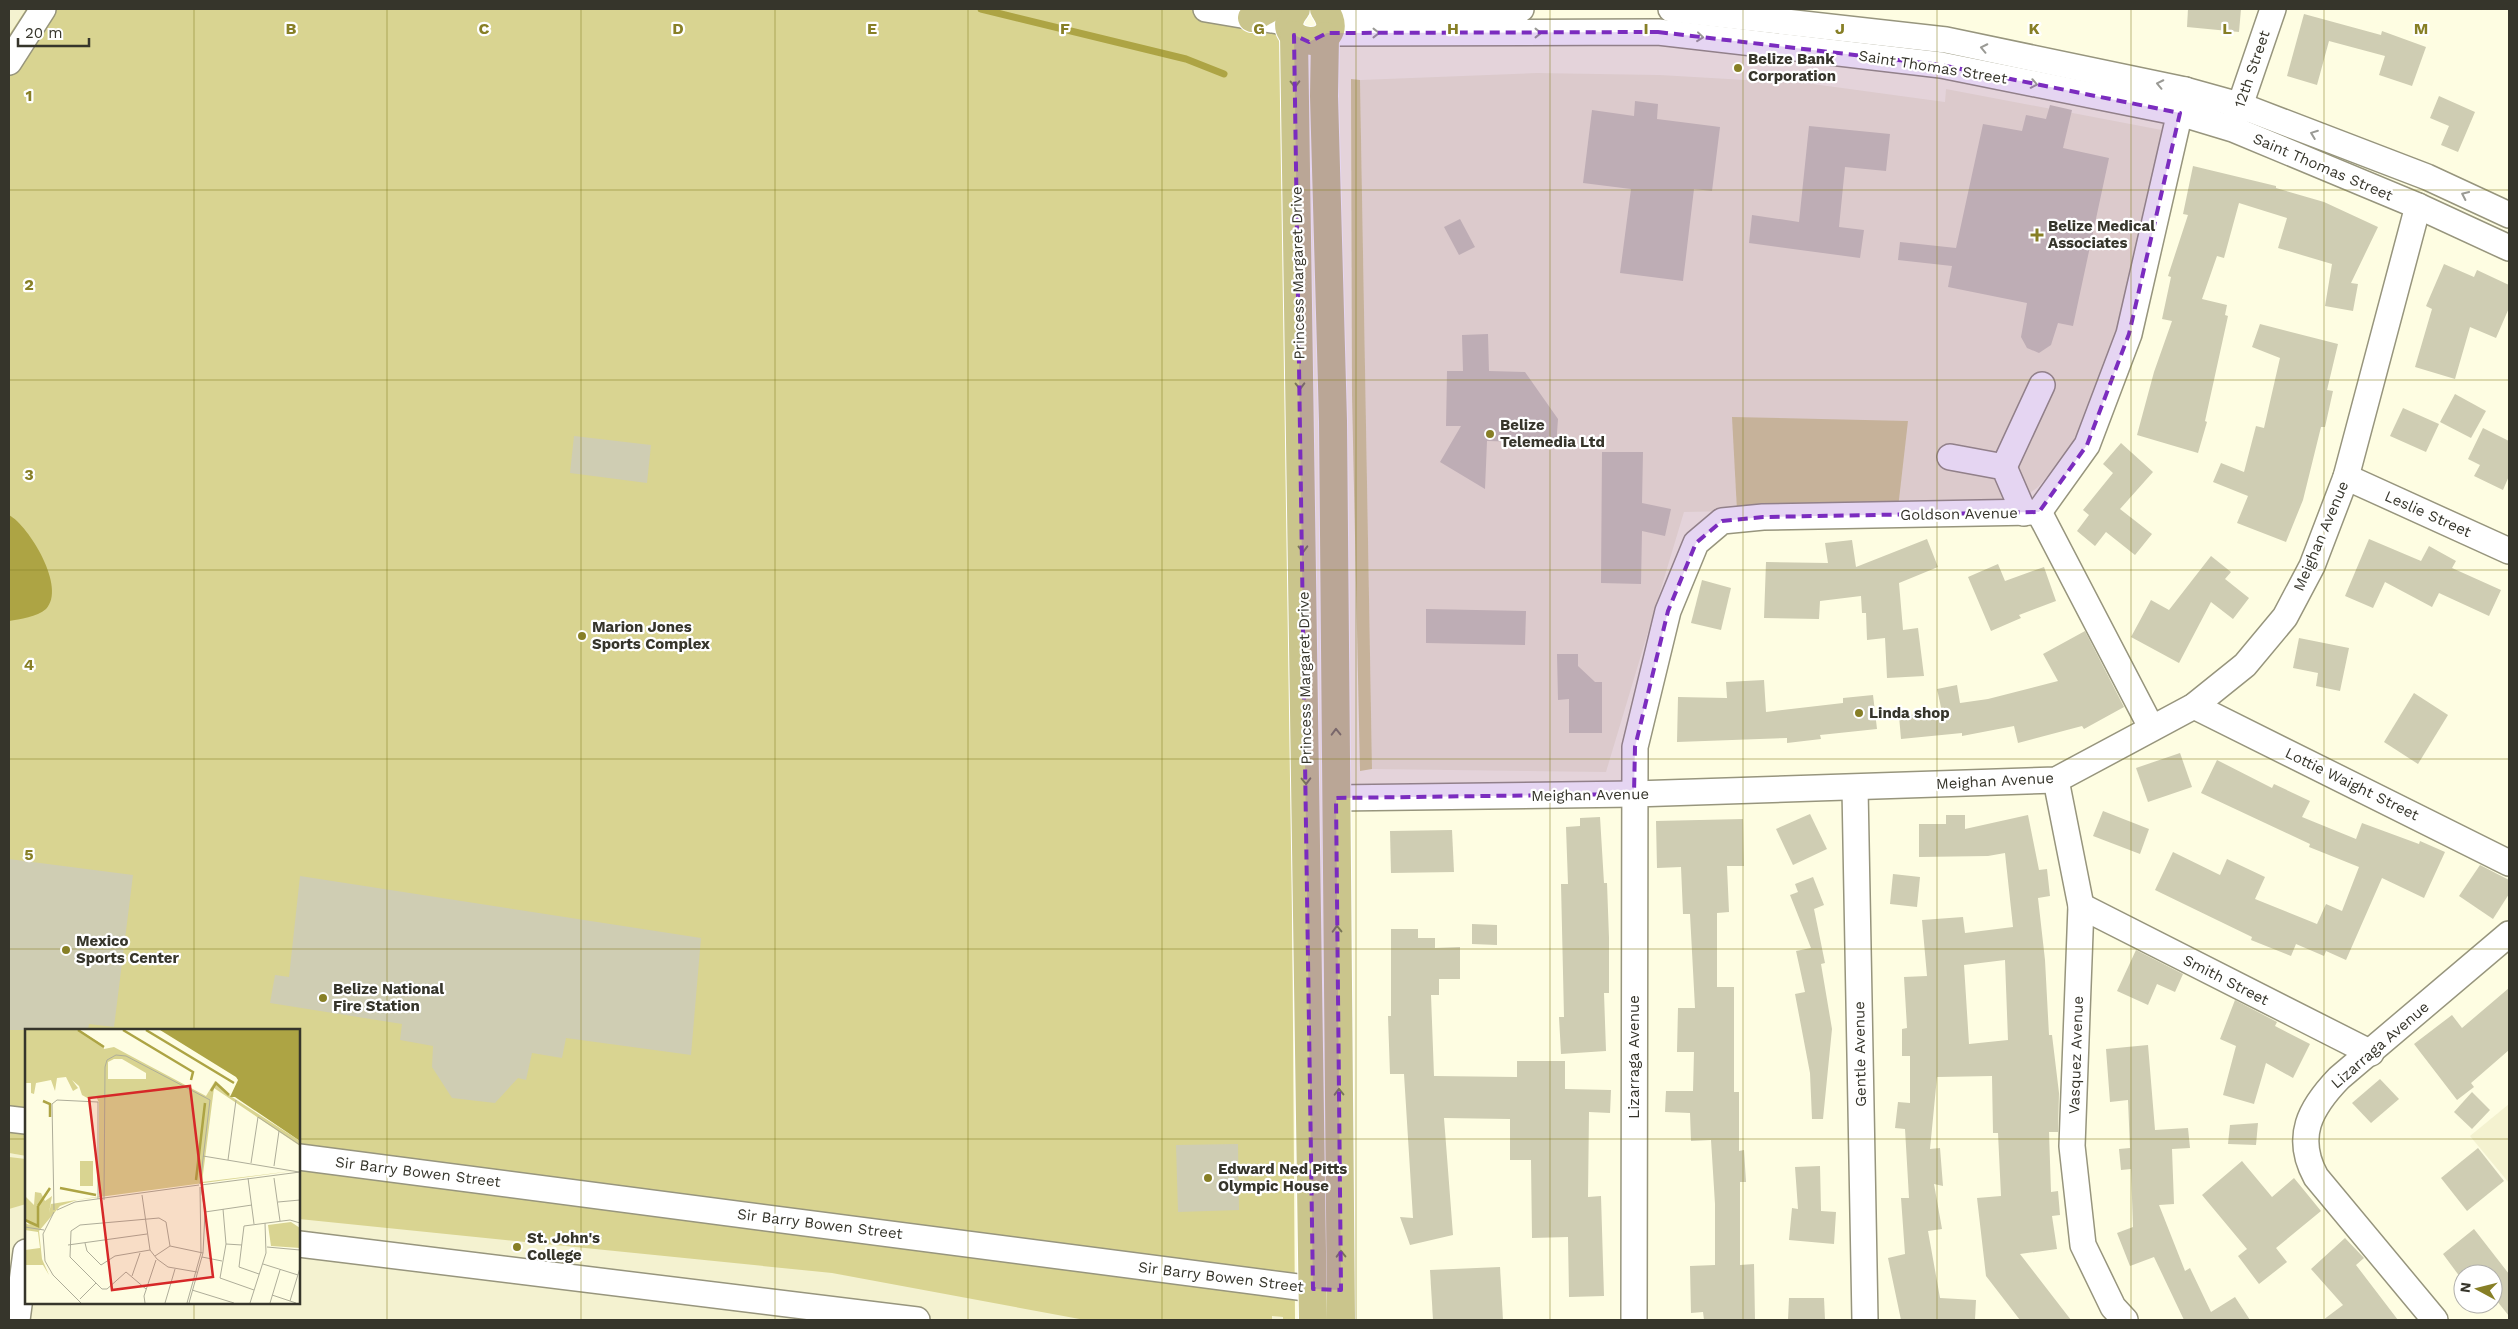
<svg xmlns="http://www.w3.org/2000/svg" width="2518" height="1329" font-family="'Work Sans',sans-serif">
	<style>
		.built { fill: #f4f2d0 }
		.green { fill: #d9d491 }
		.water { fill: #ada444 }
		.lines { fill: none; stroke-linecap: round; stroke-linejoin: round }
		.stream { stroke: #ada444; stroke-width: 7 }
		.building { fill: #cfcdb3; fill-rule: evenodd }
		.minor-casing { stroke: #97957d; stroke-width: 28 }
		.major-casing { stroke: #fff; stroke-width: 30 }
		.minor { stroke: #fff; stroke-width: 25 }
		.major { stroke: #cac58c; stroke-width: 28 }
		.oneway { stroke: #9a9a95 }
		.oneway2 { stroke: #797657 }
		.marked { fill: #7b2cbf; fill-opacity: 0.2; stroke: #7b2cbf; stroke-width: 4; stroke-dasharray: 10 6; stroke-linejoin: round }
		.grid { fill: none; stroke: #877f26; stroke-width: 1; stroke-opacity: 0.55 }
		.poi-dot { fill: #877f26; stroke: #fff; stroke-width: 2 }
		.labels { text-anchor: middle; dominant-baseline: central; stroke-width: 4.5; stroke-linejoin: round; paint-order: stroke }
		.poi-label { font-size: 15px; font-weight: bold; fill: #36352b; stroke: #fff; text-anchor: start }
		.street-label { font-size: 15px; fill: #36352b; stroke: #fff }
		.inset-river { fill: none; stroke: #ada444; stroke-width: 2.5 }
		.inset-road { fill: none; stroke: #aead99; stroke-width: 1 }
		.view { fill: #d62828; fill-opacity: 0.15; stroke: #d62828; stroke-width: 2.5 }
		.inset-edge { fill: none; stroke: #36352b; stroke-width: 2.5 }
		.grid-label { font-size: 16px; text-anchor: middle; font-weight: bold; fill: #877f26; stroke: #fff; stroke-width: 4.5; stroke-linejoin: round; paint-order: stroke }
	</style>
	<rect width="100%" height="100%" fill="#fefde2"/>
	<g class="built">
		<path d="M9 9H26L9 35Z"/>
		<path d="M1537 73 1660 75 1813 84 1945 102 1946 89 2167 131 2120 340 2074 445 2038 487 2009 509 1897 517 1733 417 1737 511 1684 512 1606 772 1372 769 1360 80Z"/>
		<path d="M2509 1104V1183L2470 1136Z"/>
		<path d="M9 1153 26 1156V1303H299V1191L1283 1317V1320H9Z"/>
	</g>
	<g class="green">
		<path d="M26 9H1286L1295 1320H1283V1317L1272 1316V1320H1085L832 1273 299 1219V1030H26V1156L9 1153V35Z"/>
		<path d="M1351 79 1360 80 1372 769 1360 771 1352 395Z"/>
		<path d="M1732 417 1908 421 1897 517 1737 511Z"/>
		<path d="M9 1157 26 1159V1204L9 1209Z"/>
	</g>
	<path class="water" d="M9 515C29 526 67 588 46 609 37 617 20 619 9 621Z"/>
	<g class="lines">
		<path class="stream" d="M981 9 1186 59 1224 74"/>
	</g>
	<g class="building">
		<path d="M2188 9H2241L2239 32 2187 27Z"/>
		<path d="M2304 14 2381 35 2382 31 2426 47 2412 86 2379 75 2385 56 2329 41 2317 85 2287 76Z"/>
		<path d="M2439 96 2475 112 2458 152 2441 145 2449 126 2430 118Z"/>
		<path d="M1635 101 1658 104 1657 119 1720 127 1712 191 1694 189 1683 281 1620 273 1631 189 1583 183 1592 110 1634 116Z"/>
		<path d="M2050 105 2072 110 2063 148 2109 158 2073 326 2058 323 2051 345 2039 353 2027 348 2021 337 2027 303 1948 287 1952 266 1898 260 1900 242 1956 248 1983 124 2022 131 2026 115 2046 119Z"/>
		<path d="M1809 126 1890 134 1886 171 1845 167 1839 227 1864 230 1860 258 1749 243 1752 215 1799 222Z"/>
		<path d="M2193 166 2276 186V188L2324 202 2378 227 2351 283 2358 284 2353 311 2325 306 2332 264 2278 248 2287 218 2239 203 2224 258 2217 256 2202 299 2227 305 2225 315 2228 316 2205 421 2207 422 2198 453 2137 435 2154 372 2172 321 2162 319 2171 277 2168 276 2188 215 2183 214Z"/>
		<path d="M1460 219 1475 247 1459 255 1444 227Z"/>
		<path d="M2444 264 2474 277 2477 270 2509 285V308L2496 338 2470 327 2455 379 2415 367 2432 309 2426 306Z"/>
		<path d="M2260 324 2338 344 2327 390 2333 391 2325 427H2321L2303 500 2286 542 2237 523 2248 496 2213 482 2221 463 2244 472 2256 426 2264 428 2280 358 2252 347Z"/>
		<path d="M1488 334 1489 371 1525 372 1558 419 1556 447 1523 442 1487 441 1485 489 1440 462 1461 426H1446L1447 371H1463L1462 335Z"/>
		<path d="M2455 394 2486 411 2471 438 2440 422Z"/>
		<path d="M2403 408 2439 424 2426 452 2390 436Z"/>
		<path d="M2483 428 2509 441V476L2503 490 2474 476 2480 465 2468 459Z"/>
		<path d="M574 436 651 445 647 483 570 473Z"/>
		<path d="M2121 443 2153 472 2120 509 2152 534 2135 555 2106 532 2095 546 2077 531 2089 515 2083 510 2113 473 2103 464Z"/>
		<path d="M1602 452H1643L1642 503 1671 509 1665 536 1642 531 1641 584 1601 583Z"/>
		<path d="M1927 539 1938 567 1899 583 1903 630 1918 628 1924 676 1887 678 1885 638 1867 640 1866 613H1862L1861 596 1820 601 1819 619 1764 618 1766 562 1828 563 1825 543 1852 540 1856 567Z"/>
		<path d="M2369 539 2421 561 2429 546 2456 561 2452 568 2501 590 2489 616 2439 593 2432 607 2385 582 2373 608 2345 596Z"/>
		<path d="M2211 556 2231 572 2225 579 2249 598 2233 619 2211 602 2179 663 2131 637 2151 600 2169 610Z"/>
		<path d="M1998 564 2005 581 2044 567 2056 601 2019 615 2021 618 1991 631 1968 577Z"/>
		<path d="M1702 580 1731 588 1721 630 1691 623Z"/>
		<path d="M1426 609 1526 611 1525 645 1426 643Z"/>
		<path d="M2085 631 2124 707 2084 729 2082 726 2018 743 2014 726 1962 736V733L1901 739 1899 716 1942 712 1937 689 1957 685 1960 703 1988 699 2058 681 2043 654Z"/>
		<path d="M2299 638 2349 648 2340 691 2316 686 2318 673 2293 668Z"/>
		<path d="M1557 654H1578V666L1595 682H1602V733H1569V699L1558 700Z"/>
		<path d="M1764 680 1766 712 1843 703V698L1873 695 1877 729 1820 735 1821 739 1787 743V738L1677 742 1678 697 1727 698 1726 682Z"/>
		<path d="M2414 693 2448 715 2418 764 2384 742Z"/>
		<path d="M2180 753 2192 787 2148 802 2136 768Z"/>
		<path d="M2217 760 2272 788 2274 784 2310 801 2302 817 2356 839 2362 823 2419 844 2420 841 2445 852 2424 898 2382 878 2346 960 2326 951 2324 956 2296 944 2291 956 2251 940 2252 937 2155 890 2173 852 2220 875 2227 859 2265 877 2255 899 2317 924 2326 904 2342 911 2359 867 2309 847 2310 844 2201 793Z"/>
		<path d="M2103 811 2149 829 2140 854 2093 836Z"/>
		<path d="M1810 814 1827 849 1793 865 1776 829Z"/>
		<path d="M1946 815H1965V829L2028 815 2039 870 2047 869 2050 896 2038 898 2045 960 2049 1035H2052L2059 1093 2058 1132H2049L2051 1192 2058 1191 2060 1215 2052 1216 2057 1249 2020 1254 2071 1320H2020L1986 1276 1977 1198 2001 1196 1998 1133H1993L1992 1076 1937 1077 1930 1149 1940 1148 1943 1186 1934 1184 1942 1229 1928 1231 1940 1298 1976 1300 1975 1320H1901L1888 1258 1905 1254 1901 1198H1909L1905 1129 1895 1128 1898 1102 1910 1103V1056H1902V1029L1907 1028 1904 977 1927 976 1922 920 1963 917 1965 933 2013 927 2005 853 1988 856 1919 857V824H1946ZM2005 960 2008 1040 1969 1044 1964 965Z"/>
		<path d="M1600 817 1604 883H1607L1609 938V993H1604L1606 1051 1561 1054 1559 1017H1564L1561 884H1568L1566 827 1580 826V818Z"/>
		<path d="M1743 819 1744 866H1727L1729 912 1717 913V987H1734V1092H1739V1151L1744 1150 1746 1182H1740V1265L1754 1264 1755 1320H1704L1703 1312 1691 1313 1690 1266 1715 1265V1204L1711 1140 1691 1141 1690 1113 1665 1112 1666 1091H1693L1694 1052H1677L1678 1008H1695L1690 914H1683L1681 867 1657 868 1656 821Z"/>
		<path d="M1452 830 1454 872 1391 873 1390 831Z"/>
		<path d="M9 859 133 875 114 1027 89 1024 88 1030H9Z"/>
		<path d="M2480 865 2509 880V894L2493 919 2459 896Z"/>
		<path d="M1893 874 1920 877 1917 907 1890 904Z"/>
		<path d="M300 876 701 938 691 1055 566 1038 562 1058 532 1053 526 1080 518 1078 495 1103 452 1098 432 1067 433 1046 400 1040 402 1024 270 1003 275 975 289 977Z"/>
		<path d="M1813 877 1824 905 1814 909 1825 963 1821 964 1832 1029 1823 1119H1812L1810 1073 1795 994 1805 992 1796 951 1811 948 1790 895 1798 892 1795 884Z"/>
		<path d="M1472 924 1497 925V945L1472 944Z"/>
		<path d="M1391 929H1418V938H1435V948L1460 947V979H1439V995H1431L1434 1076 1517 1077V1061H1565V1089L1611 1090 1610 1113 1589 1112 1588 1197 1601 1196 1604 1296 1569 1297 1568 1237 1532 1238 1531 1160H1510V1119L1444 1118 1453 1235 1410 1245 1400 1217 1413 1218 1404 1074H1390L1388 1016H1391Z"/>
		<path d="M2136 950 2183 974 2175 992 2157 984 2148 1005 2117 991Z"/>
		<path d="M2509 988V1050L2471 1083 2474 1087 2457 1100 2414 1044 2452 1015 2462 1028Z"/>
		<path d="M2235 1000 2277 1022 2275 1026 2310 1044 2293 1078 2266 1063 2254 1104 2223 1095 2236 1046 2220 1039Z"/>
		<path d="M2148 1045 2155 1130 2188 1128 2190 1148 2172 1149 2174 1204 2159 1205 2185 1271 2190 1268 2211 1312 2235 1297 2250 1320H2184L2154 1257 2130 1266 2117 1233 2133 1227 2131 1169 2121 1170 2119 1149 2130 1148 2128 1100 2110 1102 2106 1049Z"/>
		<path d="M2380 1079 2399 1099 2371 1123 2352 1103Z"/>
		<path d="M2472 1092 2490 1110 2472 1129 2454 1112Z"/>
		<path d="M2258 1123 2256 1145 2228 1144 2230 1125Z"/>
		<path d="M1238 1144 1239 1210 1178 1212 1176 1145Z"/>
		<path d="M2478 1148 2504 1181 2467 1211 2441 1178Z"/>
		<path d="M2242 1161 2272 1197 2294 1178 2321 1211 2276 1248 2287 1262 2259 1284 2238 1256 2247 1249 2202 1195Z"/>
		<path d="M1820 1166 1821 1211 1836 1212 1834 1244 1789 1240 1792 1208 1798 1209 1795 1167Z"/>
		<path d="M2474 1229 2509 1274V1316L2493 1296V1274H2463V1281L2443 1254Z"/>
		<path d="M2345 1238 2364 1258 2356 1265 2398 1320H2323L2343 1305 2311 1269Z"/>
		<path d="M1500 1267 1503 1320H1433L1430 1270Z"/>
		<path d="M1789 1298H1824L1825 1320H1788Z"/>
	</g>
	<g class="lines">
		<g class="minor-casing">
			<g id="minor">
				<path d="M1206 9 1290 23"/>
				<path d="M1325 9H1521"/>
				<path d="M1671 9 1946 40 2185 90 2239 105 2427 177 2509 215"/>
				<path d="M1327 33 1658 32 1941 65 2180 113 2233 129 2418 206 2509 248"/>
				<path d="M9 62 43 9"/>
				<path d="M2235 120 2273 9"/>
				<path d="M1950 457 2004 467 2024 513"/>
				<path d="M2004 467 2042 385"/>
				<path d="M2346 477 2509 551"/>
				<path d="M2039 512 2151 727"/>
				<path d="M2194 706 2509 863"/>
				<path d="M2056 780 2081 906 2072 1146 2083 1245 2113 1307 2125 1320"/>
				<path d="M1855 788 1865 1320"/>
				<path d="M1336 798 1634 794 2056 780 2194 706 2245 665 2285 617 2312 566 2346 477 2418 206"/>
				<path d="M2081 906 2371 1053"/>
				<path d="M9 1119 26 1121"/>
				<path d="M299 1157 1313 1289 1333 1290"/>
				<path d="M299 1244 917 1320"/>
				<path d="M17 1320 26 1252"/>
				<path d="M1634 1320 1635 747 1668 611 1696 543 1722 521 1763 517 2039 512 2087 445 2129 334 2185 90"/>
				<path d="M2435 1320 2316 1177C2294 1137 2310 1108 2339 1078L2509 934"/>
			</g>
		</g>
		<g class="major-casing">
			<g id="major">
				<path d="M1296 9C1264 49 1355 54 1324 9"/>
				<path d="M1252 18 1268 9"/>
				<path d="M1294 35 1313 1320"/>
				<path d="M1325 36 1324 96 1333 421 1341 1320"/>
			</g>
		</g>
		<use href="#minor" class="minor"/>
		<use href="#major" class="major"/>
	</g>
	<defs><path id="oneway-chevron" d="M-2-3.5L2.5 0L-2 3.5" fill="none" stroke-width="1.6" stroke-linecap="round" stroke-linejoin="round" transform="scale(1.25)"/></defs>
	<g class="oneway">
		<use href="#oneway-chevron" transform="translate(1376 33)"/>
		<use href="#oneway-chevron" transform="translate(1538 33)"/>
		<use href="#oneway-chevron" transform="translate(1700 37) rotate(6)"/>
		<use href="#oneway-chevron" transform="translate(1984 48) rotate(-168)"/>
		<use href="#oneway-chevron" transform="translate(2034 84) rotate(11)"/>
		<use href="#oneway-chevron" transform="translate(2160 84) rotate(-168)"/>
		<use href="#oneway-chevron" transform="translate(2314 134) rotate(-159)"/>
		<use href="#oneway-chevron" transform="translate(2465 195) rotate(-155)"/>
	</g>
	<g class="oneway2">
		<use href="#oneway-chevron" transform="translate(1295 84) rotate(89)"/>
		<use href="#oneway-chevron" transform="translate(1300 386) rotate(89)"/>
		<use href="#oneway-chevron" transform="translate(1303 549) rotate(89)"/>
		<use href="#oneway-chevron" transform="translate(1336 732) rotate(-91)"/>
		<use href="#oneway-chevron" transform="translate(1306 781) rotate(89)"/>
		<use href="#oneway-chevron" transform="translate(1337 929) rotate(-91)"/>
		<use href="#oneway-chevron" transform="translate(1339 1092) rotate(-91)"/>
		<use href="#oneway-chevron" transform="translate(1341 1254) rotate(-91)"/>
	</g>
	<path class="marked" d="M1658 32 1941 65 2180 113 2129 334 2087 445 2039 512 1763 517 1722 521 1696 543 1668 611 1635 747 1634 794 1336 798 1341 1290 1313 1289 1294 35 1309 42 1327 33Z"/>
	<path class="grid" d="M194 9V1030M387 9V1320M581 9V1320M775 9V1320M968 9V1320M1162 9V1320M1356 9V1320M1550 9V1320M1743 9V1320M1937 9V1320M2131 9V1320M2324 9V1320M9 190H2509M9 380H2509M9 570H2509M9 759H2509M9 949H2509M9 1139H26M299 1139H2509M194 1303V1320"/>
	<g class="poi-dot">
		<circle cx="1738" cy="68" r="5"/>
		<path d="M2034.5 227.5h5v5h5v5h-5v5h-5v-5h-5v-5h5z"/>
		<circle cx="1490" cy="434" r="5"/>
		<circle cx="582" cy="636" r="5"/>
		<circle cx="1859" cy="713" r="5"/>
		<circle cx="66" cy="950" r="5"/>
		<circle cx="323" cy="998" r="5"/>
		<circle cx="1208" cy="1178" r="5"/>
		<circle cx="517" cy="1247" r="5"/>
	</g>
	<g class="labels">
		<g class="poi-label">
			<text x="1748" y="59">Belize Bank<tspan x="1748" dy="17">Corporation</tspan></text>
			<text x="2048" y="226">Belize Medical<tspan x="2048" dy="17">Associates</tspan></text>
			<text x="1500" y="425">Belize<tspan x="1500" dy="17">Telemedia Ltd</tspan></text>
			<text x="592" y="627">Marion Jones<tspan x="592" dy="17">Sports Complex</tspan></text>
			<text x="1869" y="713">Linda shop</text>
			<text x="76" y="941">Mexico<tspan x="76" dy="17">Sports Center</tspan></text>
			<text x="333" y="989">Belize National<tspan x="333" dy="17">Fire Station</tspan></text>
			<text x="1218" y="1169">Edward Ned Pitts<tspan x="1218" dy="17">Olympic House</tspan></text>
			<text x="527" y="1238">St. John's<tspan x="527" dy="17">College</tspan></text>
		</g>
		<g class="street-label">
			<text transform="translate(1933 67) rotate(9)">Saint Thomas Street</text>
			<text transform="translate(2252 69) rotate(-71)">12th Street</text>
			<text transform="translate(2323 167) rotate(23)">Saint Thomas Street</text>
			<text transform="translate(1298 273) rotate(-91)">Princess Margaret Drive</text>
			<text transform="translate(1959 514) rotate(-1)">Goldson Avenue</text>
			<text transform="translate(2428 514) rotate(24)">Leslie Street</text>
			<text transform="translate(2321 536) rotate(-67)">Meighan Avenue</text>
			<text transform="translate(1305 678) rotate(-91)">Princess Margaret Drive</text>
			<text transform="translate(1995 781) rotate(-3)">Meighan Avenue</text>
			<text transform="translate(2352 784) rotate(26)">Lottie Waight Street</text>
			<text transform="translate(1590 795) rotate(-1)">Meighan Avenue</text>
			<text transform="translate(2226 980) rotate(27)">Smith Street</text>
			<text transform="translate(2380 1045) rotate(-41)">Lizarraga Avenue</text>
			<text transform="translate(1860 1054) rotate(-91)">Gentle Avenue</text>
			<text transform="translate(2076 1055) rotate(-88)">Vasquez Avenue</text>
			<text transform="translate(1634 1057) rotate(-90)">Lizarraga Avenue</text>
			<text transform="translate(418 1172) rotate(7)">Sir Barry Bowen Street</text>
			<text transform="translate(820 1224) rotate(7)">Sir Barry Bowen Street</text>
			<text transform="translate(1221 1277) rotate(7)">Sir Barry Bowen Street</text>
		</g>
	</g>
	<g transform="translate(25 1029)">
		<rect width="275" height="275" fill="#fefde2"/>
		<path d="M0 1H54L78 16 79 20 89 18 181 67 190 52 207 68 275 112V117L189 59 177 153 275 141 52 171 35 177 14 202 17 230 24 246 53 274 24 246 18 236H0V221L15 219 13 203 0 201V194L5 196 0 191V167L9 176 10 163 16 164 20 172 27 167 24 184 26 175 77 167 74 163V74L71 67 64 70 57 66 54 57 47 51 53 59 48 62 41 48 32 49 30 62 26 51 11 54 9 65 6 64V54H0ZM89 30H97L121 44V50H83V33ZM55 132H68V157H55ZM266 193 275 199V219L246 217 243 196Z" fill="#d9d491" fill-rule="evenodd"/>
		<path d="M135 1H275V112L210 68H205L213 51 211 48Z" fill="#ada444"/>
		<path class="inset-river" d="M53 1 79 18M98 1 168 43 166 51M121 1 209 54M186 62 191 54 204 66M18 72 25 75V88M171 151 180 74M35 159 71 166M13 177 25 159M0 191 13 197V177"/>
		<path class="inset-road" d="M178 127 274 143M203 131 211 71M226 134 233 88 275 116M249 137 254 102M223 149 229 195M249 149 255 192M176 156 275 143M117 166 125 221 132 230 143 238 172 243M79 171 80 38 82 31 91 26 101 27 185 71 175 155M253 173 275 171M198 180 201 215 195 249 229 261M29 181 27 75 32 71 73 73V170M32 181 50 173 174 156M29 183 18 205 20 232 28 246 56 274M180 183 227 176M0 198 19 201M60 214 62 222 76 236 90 227 125 221M201 215 217 216M43 216 122 205M242 218 275 221M130 227 145 217M177 228 197 232M238 235 273 246M234 245 214 238 219 197 265 191 275 194M107 247 115 224M121 260 101 243 82 260H77L45 228 46 202 55 196 134 189 141 193 145 217 178 224M167 261 209 274M247 266 271 274M55 270 71 254M265 272 275 239M120 274 119 267 131 231M140 274 150 240M162 274 176 224 175 158M164 274 178 224 180 183 176 158M225 274 241 224 240 194M245 274 255 241"/>
		<path class="view" d="M165 57 188 248 87 261 64 69Z"/>
		<rect width="275" height="275" class="inset-edge"/>
	</g>
	<g class="grid-label">
		<text x="291" y="34">B</text>
		<text x="484" y="34">C</text>
		<text x="678" y="34">D</text>
		<text x="872" y="34">E</text>
		<text x="1065" y="34">F</text>
		<text x="1259" y="34">G</text>
		<text x="1453" y="34">H</text>
		<text x="1646" y="34">I</text>
		<text x="1840" y="34">J</text>
		<text x="2034" y="34">K</text>
		<text x="2227" y="34">L</text>
		<text x="2421" y="34">M</text>
		<text x="29" y="101">1</text>
		<text x="29" y="290">2</text>
		<text x="29" y="480">3</text>
		<text x="29" y="670">4</text>
		<text x="29" y="860">5</text>
	</g>
	<rect width="2518" height="1329" fill="none" stroke="#36352b" stroke-width="20"/>
	<g transform="translate(2478 1289) rotate(277)"><circle r="24" fill="#ffffff" stroke="#afaeaa"/>
	<path d="M0-4L9 19L0 12L-9 19Z" fill="#877f26"/>
	<text y="-8" font-size="14" font-weight="bold" text-anchor="middle" fill="#36352b">N</text>
	</g>
	<path d="M18 38v8h71v-8" fill="none" stroke="#36352b" stroke-width="2.5"/>
	<text x="25" y="38" font-size="15" fill="#36352b" stroke="#ffffff" stroke-width="4" paint-order="stroke">20 m</text>
</svg>
